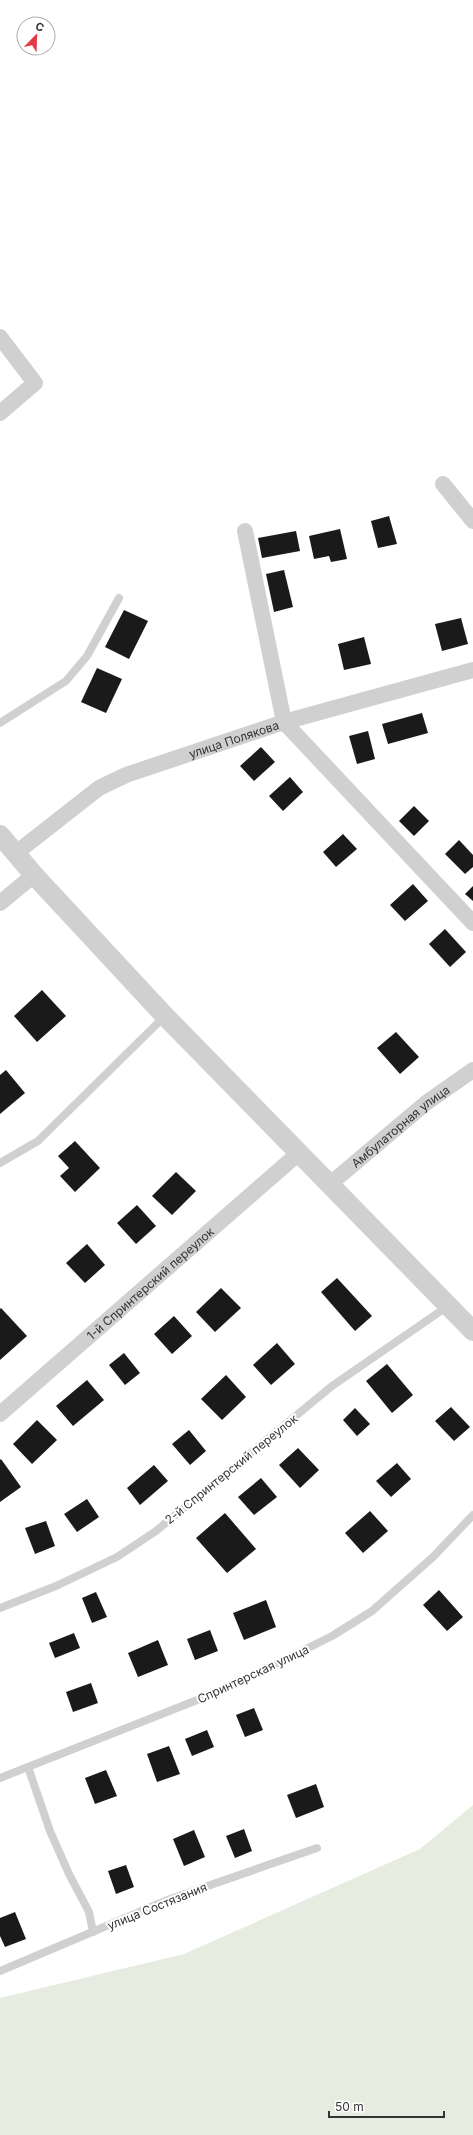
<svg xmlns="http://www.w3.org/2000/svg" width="473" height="2135" font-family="Inter,sans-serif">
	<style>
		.green { fill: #e6ecdf }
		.building { fill: #1a1a1a }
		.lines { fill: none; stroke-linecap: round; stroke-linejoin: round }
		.service { stroke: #d0d0d0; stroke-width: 8 }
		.minor { stroke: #d0d0d0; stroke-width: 16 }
		.tertiary { stroke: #d0d0d0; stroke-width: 20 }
		.labels { text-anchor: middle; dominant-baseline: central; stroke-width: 4; stroke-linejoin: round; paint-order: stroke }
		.street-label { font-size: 12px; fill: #333; stroke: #fff }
	</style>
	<rect width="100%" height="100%" fill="#fff"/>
	<path class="green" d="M473 1805V2135H0V1998L184 1954 420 1849Z"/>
	<g class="building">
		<path d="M389 516 397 544 378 548 371 521Z"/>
		<path d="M340 529 347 559 331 562 329 556 314 559 309 536Z"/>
		<path d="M296 531 300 551 262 558 258 538Z"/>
		<path d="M284 570 293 607 274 612 266 574Z"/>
		<path d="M124 610 148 621 129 659 105 647Z"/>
		<path d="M461 618 468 644 442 651 435 624Z"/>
		<path d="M364 637 371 664 344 670 338 644Z"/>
		<path d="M97 668 122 679 106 713 81 702Z"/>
		<path d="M422 713 428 733 388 744 382 724Z"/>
		<path d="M368 731 375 759 357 764 349 736Z"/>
		<path d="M261 747 275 762 254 781 240 766Z"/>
		<path d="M290 777 303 792 283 811 269 796Z"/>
		<path d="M414 806 429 821 414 836 399 821Z"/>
		<path d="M343 834 357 849 336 867 323 852Z"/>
		<path d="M459 840 473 855V867L465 874 445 854Z"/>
		<path d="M413 884 428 901 405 921 390 905Z"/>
		<path d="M473 886V901L465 894Z"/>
		<path d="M445 929 466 952 450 967 429 944Z"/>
		<path d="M42 990 66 1016 37 1042 14 1016Z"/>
		<path d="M396 1032 419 1057 400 1074 377 1048Z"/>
		<path d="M6 1070 25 1093 0 1114V1075Z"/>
		<path d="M75 1141 100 1168 75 1192 60 1176 69 1168 58 1156Z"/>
		<path d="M176 1172 196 1191 172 1215 152 1196Z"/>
		<path d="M137 1205 156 1226 136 1244 117 1223Z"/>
		<path d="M87 1244 105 1265 85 1283 66 1263Z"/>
		<path d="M337 1278 372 1316 355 1331 321 1292Z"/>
		<path d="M221 1288 241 1308 215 1332 196 1312Z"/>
		<path d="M1 1308 27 1336 0 1360V1309Z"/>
		<path d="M174 1316 192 1336 172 1354 154 1334Z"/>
		<path d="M277 1343 295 1364 271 1385 253 1365Z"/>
		<path d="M124 1353 140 1373 125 1385 109 1365Z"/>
		<path d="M387 1364 413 1395 392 1413 366 1381Z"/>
		<path d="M226 1375 246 1397 222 1420 201 1399Z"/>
		<path d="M87 1380 104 1400 73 1426 56 1406Z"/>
		<path d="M451 1407 470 1427 454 1441 435 1421Z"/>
		<path d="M355 1408 370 1424 357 1436 343 1420Z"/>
		<path d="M37 1420 57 1440 32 1464 13 1444Z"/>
		<path d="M189 1430 206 1451 190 1465 172 1444Z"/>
		<path d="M298 1448 319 1470 300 1488 279 1465Z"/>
		<path d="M1 1459 21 1487 0 1502V1460Z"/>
		<path d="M397 1463 411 1479 391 1497 376 1481Z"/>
		<path d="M154 1465 168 1481 140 1505 127 1488Z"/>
		<path d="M261 1478 277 1497 254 1515 238 1497Z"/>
		<path d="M87 1499 99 1517 77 1532 64 1514Z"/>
		<path d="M370 1511 388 1531 363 1553 345 1533Z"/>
		<path d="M225 1513 256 1549 227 1573 196 1538Z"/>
		<path d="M46 1521 55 1546 35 1554 25 1528Z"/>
		<path d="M439 1590 463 1617 447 1631 423 1605Z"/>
		<path d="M96 1592 107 1617 92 1623 82 1598Z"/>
		<path d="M266 1600 276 1627 244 1640 233 1613Z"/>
		<path d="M210 1630 218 1651 195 1660 187 1639Z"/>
		<path d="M74 1633 80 1648 55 1658 49 1643Z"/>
		<path d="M158 1640 168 1665 138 1677 128 1653Z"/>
		<path d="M91 1683 98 1703 73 1712 66 1692Z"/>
		<path d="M254 1708 263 1730 245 1737 236 1715Z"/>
		<path d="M207 1730 214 1747 192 1756 185 1739Z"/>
		<path d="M169 1746 180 1774 157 1782 147 1754Z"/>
		<path d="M106 1770 117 1796 95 1804 85 1778Z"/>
		<path d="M316 1784 324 1807 296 1818 287 1795Z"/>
		<path d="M244 1829 252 1851 235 1858 226 1836Z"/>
		<path d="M194 1830 205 1857 184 1866 173 1839Z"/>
		<path d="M126 1865 134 1887 116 1894 108 1871Z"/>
		<path d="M15 1912 26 1939 5 1947 0 1936V1918Z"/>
	</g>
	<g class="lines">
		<g class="service">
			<path d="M0 723 66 681 87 656 119 598"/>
			<path d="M0 1163 38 1141 165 1016"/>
			<path d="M0 1608 56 1586 117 1557 156 1531 332 1386 448 1306"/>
			<path d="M28 1767 50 1831 69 1874 89 1912 93 1932"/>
			<path d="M0 1778 230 1687 332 1636 372 1611 433 1557 473 1515"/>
			<path d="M0 1971 170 1899 317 1848"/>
		</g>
		<g class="minor">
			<path d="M0 337 35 383 0 413"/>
			<path d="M443 484 473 521"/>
			<path d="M245 531 284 722 473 923"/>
			<path id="s1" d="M16 853 99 788 126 775 284 722 473 670"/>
			<path d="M0 903 34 875"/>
			<path id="s2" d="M330 1184 426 1103 473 1070"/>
			<path id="s3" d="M0 1414 300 1152"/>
		</g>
		<path class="tertiary" d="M0 835 34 875 165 1016 473 1331"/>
	</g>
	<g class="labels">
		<g class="street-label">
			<text stroke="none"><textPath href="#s1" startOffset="249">улица Полякова</textPath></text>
			<text stroke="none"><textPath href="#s2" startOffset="91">Амбулаторная улица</textPath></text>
			<text stroke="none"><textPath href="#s3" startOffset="199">1-й Спринтерский переулок</textPath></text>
			<text transform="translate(231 1469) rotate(-39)">2-й Спринтерский переулок</text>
			<text transform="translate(253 1674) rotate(-25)">Спринтерская улица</text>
			<text transform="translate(157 1906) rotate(-22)">улица Состязания</text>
		</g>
	</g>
	<g transform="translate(36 36) rotate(23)"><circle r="19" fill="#ffffff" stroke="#adadad"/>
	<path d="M0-3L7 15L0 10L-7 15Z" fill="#e63946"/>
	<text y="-6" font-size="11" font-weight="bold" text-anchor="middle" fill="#333333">С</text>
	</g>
	<path d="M329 2111v6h115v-6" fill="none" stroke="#333333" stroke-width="2"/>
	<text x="335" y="2111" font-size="12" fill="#333333" stroke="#ffffff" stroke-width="3" paint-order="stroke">50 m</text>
</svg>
